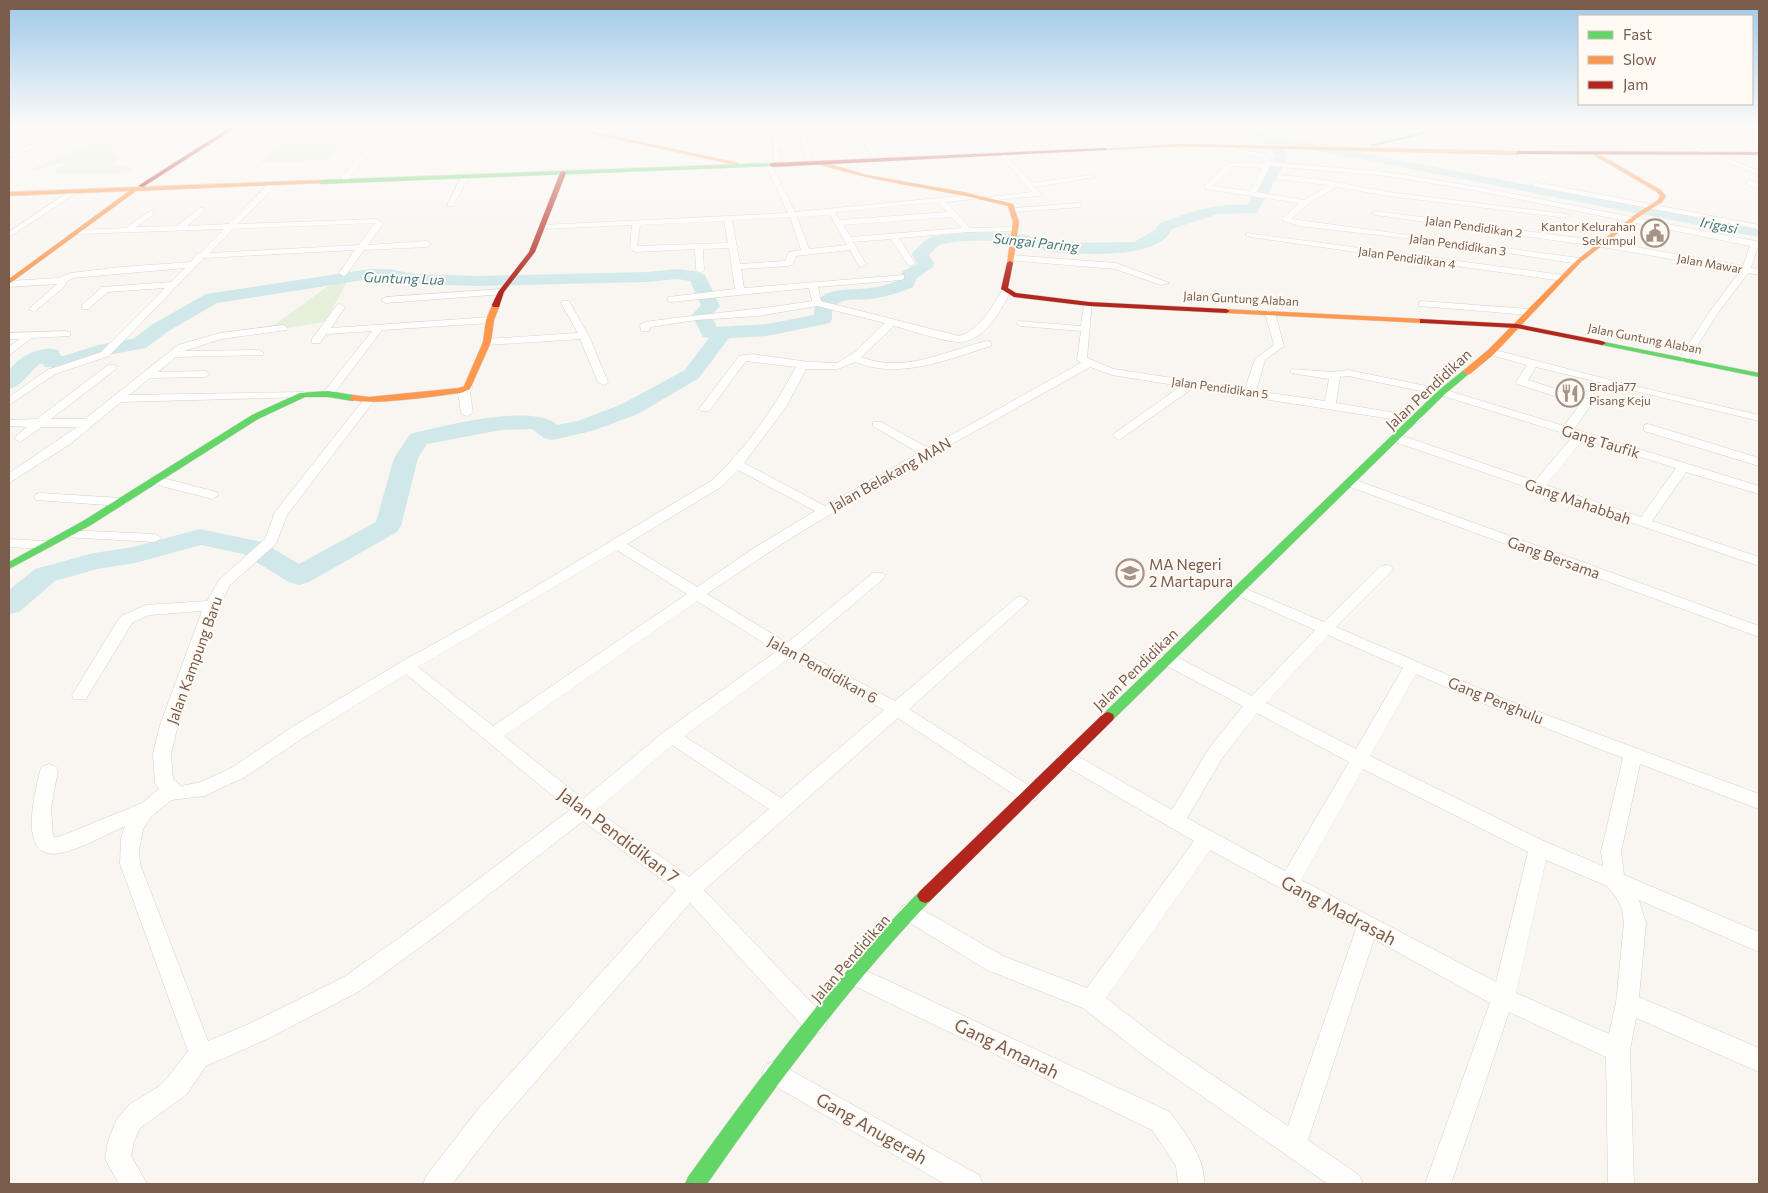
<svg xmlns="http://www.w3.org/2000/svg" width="1768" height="1193" font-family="Commissioner,sans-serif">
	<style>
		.green { fill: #e7f0db }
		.water { fill: #d0e8ea }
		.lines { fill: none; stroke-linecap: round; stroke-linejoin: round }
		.river { fill: #d0e8ea; fill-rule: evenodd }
		.street-casing { stroke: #d7d1cb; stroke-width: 1 }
		.fast-casing { stroke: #d9d2cb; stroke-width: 1 }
		.slow-casing { stroke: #d9d2cb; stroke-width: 1 }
		.jam-casing { stroke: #d9d2cb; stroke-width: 1 }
		.street { fill: #fefefd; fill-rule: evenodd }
		.fast { fill: #63d668; fill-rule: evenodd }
		.slow { fill: #ff974d; fill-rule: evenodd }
		.jam { fill: #b3261e; fill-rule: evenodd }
		.labels { text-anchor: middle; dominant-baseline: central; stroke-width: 4; stroke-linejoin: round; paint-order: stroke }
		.far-street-label { font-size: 12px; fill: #7a5c4d; stroke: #fffaf3 }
		.far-poi-label { font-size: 12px; fill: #7a5c4d; stroke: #fffaf3; text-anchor: end }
		.far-water-label { font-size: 14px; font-style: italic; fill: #437c86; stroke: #fffaf3 }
		.street-label { font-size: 15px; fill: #7a5c4d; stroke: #fffaf3 }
		.poi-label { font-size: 15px; fill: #7a5c4d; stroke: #fffaf3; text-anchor: start }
		.near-street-label { font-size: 18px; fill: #7a5c4d; stroke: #fffaf3 }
	</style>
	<rect width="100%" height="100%" fill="#f9f5f0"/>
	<g class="green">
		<path d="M116 132 136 140 111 153 120 157 114 165 134 168 123 173 58 174 53 172 67 163C52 163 39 171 24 172Z"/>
		<path d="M297 132 362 135 325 160 259 163Z"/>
		<path d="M348 280 325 322 266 331 331 284Z"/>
	</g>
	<path class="water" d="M1190 126H1221L1691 216 1759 230V237Z"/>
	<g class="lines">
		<path class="river" d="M1262 133 1266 134 1289 155 1257 213 1218 214 1172 229C1159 259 1089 254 1061 253 1048 252 1037 248 1024 245 1008 240 956 239 940 245 936 247 932 252 929 255L934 263 933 267 917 278 913 287C899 293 885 297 870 299 853 301 847 296 832 308V319L830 323 767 336 729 338 699 378 638 414 592 431 552 440 544 438 532 429 501 430 427 444 418 458 401 526 397 532 309 582 299 585 289 582 243 554 201 545 135 563 97 569 55 581 19 612 9 614V590L35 569 94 553 133 547 200 529 262 542 299 564 376 522 394 458 410 434C440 427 534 402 557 425L578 421 622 404 685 370 709 338 703 337 692 315 701 305 690 281 677 279 647 282 476 286 414 284 389 279H370L217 303 167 332 146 348 102 356 67 368 45 367 42 363C28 371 24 386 9 389V371C19 356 41 345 58 350L61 356H64L98 345 133 339 153 324 206 294 370 269H389L414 274 476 276 647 272 677 269 695 271 705 275 720 306 711 316 717 327 767 324 814 315C814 285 848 291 869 288 880 287 889 284 899 280L903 271 917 264 912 254C917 247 926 238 935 236L978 231 1027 235 1042 241 1061 243 1134 242 1155 230 1160 223C1188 213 1217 202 1247 205L1276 156 1256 137Z"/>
		<g class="street-casing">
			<g id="street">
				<path d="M87 126 76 130 9 158V154L72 127Z"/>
				<path d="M129 126H140L154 132 151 134Z"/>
				<path d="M365 126H397L372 149 348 180H342V176L368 147 387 129Z"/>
				<path d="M434 126H444L431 130Z"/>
				<path d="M771 126H777L779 144 802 143 799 126H805L811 160 806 159 803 147 779 148 780 161 775 162Z"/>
				<path d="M856 126H862L877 158 872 157Z"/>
				<path d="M1035 126H1041L1039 136 1050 147V149H1046L1033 137Z"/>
				<path d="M1240 126H1255L1337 144 1334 146Z"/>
				<path d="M1319 126H1326C1318 133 1304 136 1295 132Z"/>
				<path d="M1379 126H1388L1409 136 1404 137Z"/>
				<path d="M1644 126H1657L1652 128 1708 152 1703 153 1643 129Z"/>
				<path d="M1711 126H1734L1731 128Z"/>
				<path d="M28 136 30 139 9 141V137Z"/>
				<path d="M1221 146 1266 154 1271 162 1387 172 1473 186 1755 241 1759 243 1751 268 1759 269V275L1748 273 1718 313 1687 362 1683 363 1678 360 1711 310 1740 271 1602 247 1376 215 1372 213 1376 211 1602 241 1743 266 1750 246 1473 190 1387 176 1270 166 1257 192 1304 200 1329 185 1276 179 1279 175 1319 179 1389 192 1567 214 1571 216 1567 218 1389 196 1337 187 1308 204 1291 219 1579 258 1583 261 1579 264 1431 241 1299 226 1281 220 1299 203 1205 189V185L1228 163H1265L1262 157 1219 149ZM1232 166 1262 168 1250 191 1213 186Z"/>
				<path d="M1002 152 1032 183 1091 175 1095 177 1035 187 1042 194 1038 196 986 201 985 199 989 197 1032 192 1000 155Z"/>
				<path d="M1714 153 1759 171V175L1712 156Z"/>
				<path d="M768 162 771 164 795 212 979 194 983 196 982 198 946 202 970 228 1016 227 1020 229 1016 231 968 232 899 238 915 263 911 266 908 265 891 239 853 242 866 264 862 267 859 266 850 250 796 256 792 265 789 266 741 269 744 288 904 275V279L901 280 818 287 821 301 959 336C981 330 991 308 1002 290L1010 292C1001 311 984 342 959 342 944 342 910 330 894 326L861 357C904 374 945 351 987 341L991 342V346C946 360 900 380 855 362L838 369H806L786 407 744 463 825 506 919 453 873 426V422H881L928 448 1081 363 1077 360 1081 331 1021 326 1016 323 1018 321 1081 326 1084 304 1092 302 1087 358 1114 369 1245 389 1255 359 1274 345 1265 313 1270 310 1275 313 1284 346 1265 360 1256 391 1325 401 1329 379 1291 373V369L1333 372 1348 370 1446 390 1564 426 1580 404 1517 384 1516 382 1527 365 1487 354V350L1491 349 1622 383 1759 415V421L1536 367 1528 380 1591 400 1593 402 1574 429 1759 486V494L1686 472 1652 521 1759 557V566L1392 441 1390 438 1392 435H1400L1535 481 1573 436 1440 395 1348 376 1340 377 1336 403 1421 417 1423 419 1417 423 1193 388 1119 440 1113 436 1115 433 1181 386 1112 375 1090 367C961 440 829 508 707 594L787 643 873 573H883L885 576 883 579 799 650 895 701 1016 598 1021 596 1029 601 909 709 1036 790 1038 795 1036 800 1029 802 1022 800 898 718 704 890 823 1015 827 1023 823 1031 815 1034 807 1031 690 903 497 1126 452 1184H423L427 1175 479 1108 676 890 583 821 442 931 360 991 265 1040 206 1066 187 1094 140 1128 134 1141 131 1156 147 1184H119L105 1159 108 1141 117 1119 130 1104 158 1087 169 1076 188 1051 120 864 121 838 125 826C105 835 83 848 61 853 16 862 35 794 40 771L43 766 49 764 55 766 58 771 51 807 53 837H59L142 803 159 789 155 783 153 754 160 725 202 611 149 615 132 623 86 699H74L72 695 118 620 121 616 146 605 207 601 219 580 265 539 275 512 365 398H373V402L287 515 276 544 230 585 220 605 178 725 171 754 173 779 181 786 201 782 233 767 294 726 401 662 515 599 711 481C746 449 774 408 796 367L746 361 709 411H701L699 409 739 356 752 354 809 362 837 363 855 352 885 323 817 306 758 316 697 320 650 327 649 331H641L640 325 645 322C701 314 756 310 812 301L809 288 671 302 668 301V297L735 289 729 248 703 249 704 270 700 273 696 270 695 249 636 252 630 249 632 225 543 229 539 227 543 225 788 213 765 164ZM938 202 947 212 840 220 835 212ZM830 215 847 245 809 249 797 217ZM790 217 801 250 789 252 785 261 740 264 732 220ZM951 217 962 228 851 237 843 225ZM724 221 728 243 637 246 640 225ZM1583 439 1676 468 1641 517 1546 485ZM738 470 815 511 754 548 697 587 627 544 721 487ZM617 550 687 594 493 726 418 667ZM697 601 777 651 665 731 583 799 504 736ZM789 658 884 710 781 798 684 736ZM406 674 570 810 428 917 344 977 249 1024 208 1041 140 864 139 850 143 829 151 817 171 800 204 796 245 777 306 736ZM672 745 769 809 689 877 596 810Z"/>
				<path d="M462 175 469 177 453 206H447Z"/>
				<path d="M1749 180 1759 184V189L1746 184Z"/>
				<path d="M270 182 277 184 238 224 377 219 383 224 368 245 427 241 431 244 427 247 364 250 346 275 343 276 339 273 355 250 204 258 109 356 55 374 9 405V397L47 370 101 352 165 288 108 292 88 309H82V305L102 287 171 282 185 268 73 278 66 282 64 287 34 312 29 309 31 307 57 284 9 287V281L58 278 71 273 121 267 191 262 196 254 200 253 224 229 78 234 74 232 78 230 126 228 150 211H153V215L136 227 177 226 200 208H203V212L187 226 229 224ZM375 223 359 245 210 253 233 229Z"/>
				<path d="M1535 182 1759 225V229L1532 186Z"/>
				<path d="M71 190 78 192 9 237V232Z"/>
				<path d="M1078 203H1081V207L1015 212 1011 210 1015 208Z"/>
				<path d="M1247 233 1563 275 1568 278 1563 281 1250 237 1246 235Z"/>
				<path d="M1011 255 1116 263 1169 283 1161 285 1115 269 1008 260 1007 258Z"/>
				<path d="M501 289 504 290V294L386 303 381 300 386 297Z"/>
				<path d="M563 301H569L589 336 608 382 607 384 603 385 598 382 580 339 487 345 482 342 487 339 578 333 561 303Z"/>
				<path d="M1422 301 1530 309 1535 312 1530 315 1419 306V302Z"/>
				<path d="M340 304 345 307 331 328 490 317 495 320 490 323 382 330 332 396 328 397 322 394 372 331 326 334 320 343H312V339L337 305Z"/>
				<path d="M283 325 288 328 287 330 221 339 184 351 259 350 264 353 263 355 176 357 158 372 205 371 210 374 205 377 150 378 129 395 303 392 307 393V397L121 402 70 444 9 483V473L77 427H42L20 442 14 438 27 427 9 426V420L37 419 108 365H116V369L51 419H85L178 345 220 333Z"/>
				<path d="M66 331 70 332V336L32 338 9 355V347L19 339H9V333Z"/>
				<path d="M467 384 473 387 470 393 473 413 467 416 461 413 458 393 463 385Z"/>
				<path d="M1648 424 1759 458V466L1644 431V425Z"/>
				<path d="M155 476 217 492 219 495 212 499 150 483 149 480Z"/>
				<path d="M1350 478 1759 626V637L1345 485 1344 482Z"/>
				<path d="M41 493 121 498 128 502 121 506 36 500 34 497 36 494Z"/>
				<path d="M68 530 155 534 162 538 155 542 63 537 61 534Z"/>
				<path d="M9 539 45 541 52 545 45 549 9 547Z"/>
				<path d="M1386 565 1391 566 1393 569 1391 572 1336 627 1504 699 1759 794V809L1640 764 1621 852 1624 875 1759 932V952L1639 900 1646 923 1639 997 1759 1048V1072L1636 1018 1630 1050 1634 1184H1608L1606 1057 1509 1012 1451 1184H1425L1490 1003 1374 939 1308 1140 1359 1175 1363 1184H1328L1143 1055 1083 1008 987 970 902 918 899 912 902 906 909 903 916 906 1003 956 1087 988 1194 841 1060 763 1057 758 1060 753 1066 751 1072 753 1172 810 1210 747 1243 706 1161 663 1159 659 1161 655H1173L1252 696 1315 630 1232 593 1230 590 1232 587H1242L1324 622 1381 566ZM1328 635 1403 668 1356 749 1266 703ZM1416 674 1492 707 1623 758 1601 852 1603 866 1546 842 1370 756ZM1257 713 1349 762 1285 871 1187 818 1223 757ZM1363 769 1528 852 1496 982 1301 880ZM1210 850 1356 929 1288 1126 1159 1039 1106 998ZM1546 860 1607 886 1616 897 1622 908 1624 923 1616 1003 1609 1034 1516 993Z"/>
				<path d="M852 964 1170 1112C1185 1134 1205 1156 1204 1184H1178L1176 1166 1152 1130 844 981 841 974 844 967Z"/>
				<path d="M774 1061 979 1175 983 1184H945L766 1081 762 1073 766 1065Z"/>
			</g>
		</g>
		<g class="fast-casing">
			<g id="fast">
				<path d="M1449 126H1459L1372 146 1370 145Z"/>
				<path d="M772 163 774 166 321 184 318 182 321 180Z"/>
				<path d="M1599 341 1759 373V377L1602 345 1598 343Z"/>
				<path d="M1464 370 1471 372 1445 394 1113 720H1103L1102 717 1103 714 1439 390Z"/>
				<path d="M328 391 353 395 357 398 353 401 328 397H305L258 419 91 525 9 569V562L83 521 252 415 300 393Z"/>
				<path d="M925 889 930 891 933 896 930 901C847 988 776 1085 707 1184H685L688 1177C760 1077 833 979 920 891Z"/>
			</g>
		</g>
		<g class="slow-casing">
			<g id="slow">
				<path d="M556 126H567L739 163 736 165Z"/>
				<path d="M1180 144 1518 151 1521 153 1518 155 1180 146 1105 150 1103 149Z"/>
				<path d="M1595 154H1599L1661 190 1666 196 1662 202 1640 216 1581 262 1494 354 1470 374H1464V370L1488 350 1577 260 1636 214 1658 200 1660 196 1657 192 1595 156Z"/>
				<path d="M820 161 867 175 963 192 1013 204 1019 222 1013 263 1010 265 1007 263 1013 222 1008 206C945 189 880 184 818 164Z"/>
				<path d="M321 180 323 183 136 191 9 284V279L129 191 9 196V192Z"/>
				<path d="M493 303 500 305 494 320 491 342 470 389 461 393C441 395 362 408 349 398L353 395 369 397 459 388 464 386 483 342 486 320Z"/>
				<path d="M1223 309 1423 319 1427 321 1423 323 1226 313 1222 311Z"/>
			</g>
		</g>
		<g class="jam-casing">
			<g id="jam">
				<path d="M232 126H238L143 187 138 186Z"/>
				<path d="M1105 148 1107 150 772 167 769 165 772 163Z"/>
				<path d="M1518 151 1759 152V155L1516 154Z"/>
				<path d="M563 171 566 173 535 252 504 292 499 307H493L492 305 498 292 529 252 560 173Z"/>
				<path d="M1010 261 1013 263 1008 288 1016 293 1089 302 1226 309 1230 311 1226 313 1089 306 1014 297 1001 289 1007 263Z"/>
				<path d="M1420 319 1517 324 1602 341 1606 343 1602 345 1517 328 1423 323H1420Z"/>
				<path d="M1108 712 1113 714 1114 717 1113 720 930 901 925 903 920 901 917 896 920 891 1103 714Z"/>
			</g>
		</g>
		<use href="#street" class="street"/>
		<use href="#fast" class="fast"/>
		<use href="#slow" class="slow"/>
		<use href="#jam" class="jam"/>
	</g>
	<linearGradient id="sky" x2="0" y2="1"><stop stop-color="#9ec9e9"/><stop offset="0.43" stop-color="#fcfaf8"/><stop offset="1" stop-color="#fcfaf8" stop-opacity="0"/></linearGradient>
	<rect width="1768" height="293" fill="url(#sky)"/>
	<defs>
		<g id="civic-ring" transform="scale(1.4375)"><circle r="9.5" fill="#fffaf3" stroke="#a69286" stroke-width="1.5"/><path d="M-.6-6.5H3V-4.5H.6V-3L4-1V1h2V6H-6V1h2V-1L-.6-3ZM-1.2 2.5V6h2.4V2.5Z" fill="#a69286"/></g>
		<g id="restaurant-ring" transform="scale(1.4375)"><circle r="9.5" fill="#fffaf3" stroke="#a69286" stroke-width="1.5"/><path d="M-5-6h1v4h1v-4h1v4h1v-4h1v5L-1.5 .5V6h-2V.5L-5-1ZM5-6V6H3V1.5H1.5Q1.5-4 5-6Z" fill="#a69286"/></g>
		<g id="school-ring" transform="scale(1.4375)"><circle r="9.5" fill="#fffaf3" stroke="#a69286" stroke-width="1.5"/><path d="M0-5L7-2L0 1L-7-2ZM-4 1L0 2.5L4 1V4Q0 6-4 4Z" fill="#a69286"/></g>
	</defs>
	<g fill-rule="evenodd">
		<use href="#civic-ring" x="1655" y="233"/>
		<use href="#restaurant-ring" x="1570" y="393"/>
		<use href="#school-ring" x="1130" y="573"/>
	</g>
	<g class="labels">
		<g class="far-street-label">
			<text transform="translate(1474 226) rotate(8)">Jalan Pendidikan 2</text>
			<text transform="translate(1458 244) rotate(8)">Jalan Pendidikan 3</text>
			<text transform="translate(1407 257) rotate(8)">Jalan Pendidikan 4</text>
			<text transform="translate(1710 263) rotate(10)">Jalan Mawar</text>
			<text transform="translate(1241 298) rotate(3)">Jalan Guntung Alaban</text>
			<text transform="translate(1645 338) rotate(11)">Jalan Guntung Alaban</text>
			<text transform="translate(1220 387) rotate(8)">Jalan Pendidikan 5</text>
		</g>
		<g class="far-poi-label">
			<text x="1636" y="226">Kantor Kelurahan<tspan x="1636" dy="14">Sekumpul</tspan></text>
			<text x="1589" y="386" text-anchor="start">Bradja77<tspan x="1589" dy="14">Pisang Keju</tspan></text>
		</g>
		<g class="far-water-label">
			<text transform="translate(1719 225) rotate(11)">Irigasi</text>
			<text transform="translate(1036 242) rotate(6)">Sungai Paring</text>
			<text transform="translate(404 278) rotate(2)">Guntung Lua</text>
		</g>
		<g class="street-label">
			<text transform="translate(1428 389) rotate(-43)">Jalan Pendidikan</text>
			<text transform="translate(1601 441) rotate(17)">Gang Taufik</text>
			<text transform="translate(890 474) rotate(-29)">Jalan Belakang MAN</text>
			<text transform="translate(1578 501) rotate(19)">Gang Mahabbah</text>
			<text transform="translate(1554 557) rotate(20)">Gang Bersama</text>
			<text transform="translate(194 660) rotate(-70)">Jalan Kampung Baru</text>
			<text transform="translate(823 669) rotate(29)">Jalan Pendidikan 6</text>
			<text transform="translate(1135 669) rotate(-44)">Jalan Pendidikan</text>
			<text transform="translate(1496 700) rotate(22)">Gang Penghulu</text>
			<text transform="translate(850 958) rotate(-49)">Jalan Pendidikan</text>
		</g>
		<g class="poi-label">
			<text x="1149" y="564">MA Negeri<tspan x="1149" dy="17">2 Martapura</tspan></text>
		</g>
		<g class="near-street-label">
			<text transform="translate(619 835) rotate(37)">Jalan Pendidikan 7</text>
			<text transform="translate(1339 910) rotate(28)">Gang Madrasah</text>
			<text transform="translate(1007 1048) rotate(26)">Gang Amanah</text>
			<text transform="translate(872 1128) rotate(30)">Gang Anugerah</text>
		</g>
	</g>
	<rect width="1768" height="1193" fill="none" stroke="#7a5c4d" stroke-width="20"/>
	<rect x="1578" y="15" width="175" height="90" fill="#fffaf3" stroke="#cabbb1"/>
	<rect x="1588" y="31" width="25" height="8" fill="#63d668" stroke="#cabbb1"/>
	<text x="1623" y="40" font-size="15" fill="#7a5c4d">Fast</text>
	<rect x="1588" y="56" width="25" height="8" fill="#ff974d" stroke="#cabbb1"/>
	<text x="1623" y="65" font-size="15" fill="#7a5c4d">Slow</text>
	<rect x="1588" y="81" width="25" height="8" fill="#b3261e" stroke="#cabbb1"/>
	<text x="1623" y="90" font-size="15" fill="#7a5c4d">Jam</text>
</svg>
